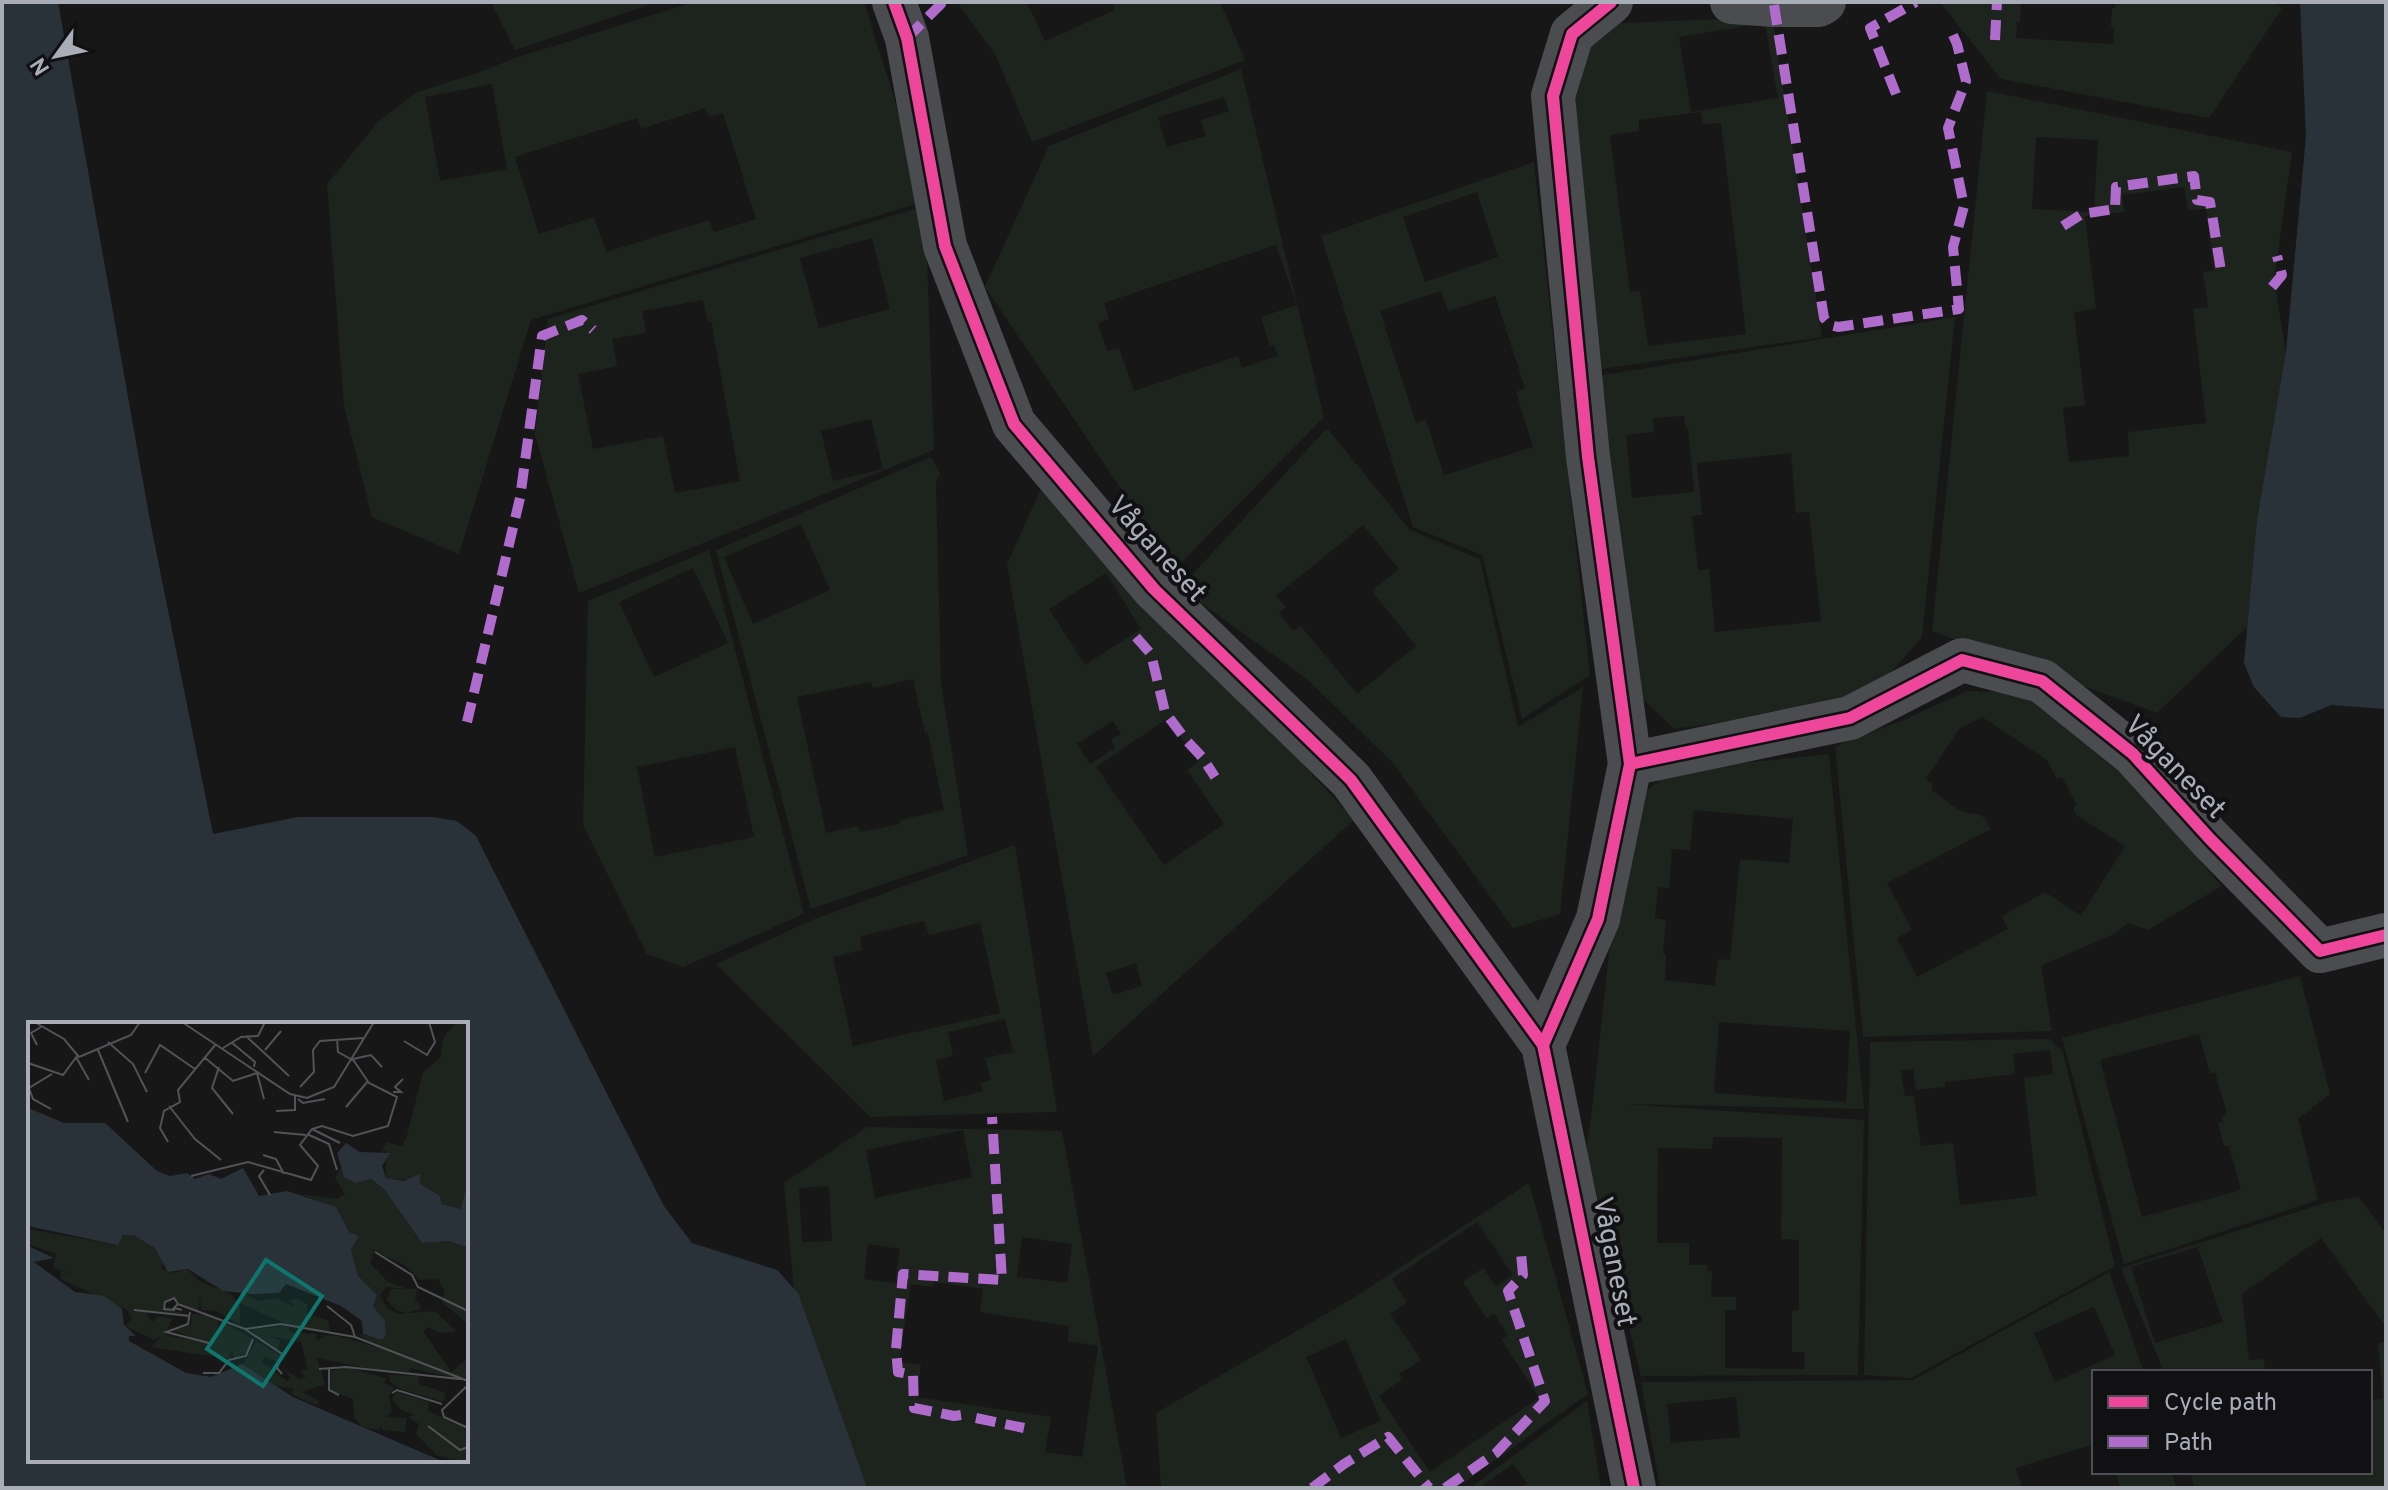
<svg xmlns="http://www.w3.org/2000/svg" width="2388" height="1490" font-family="Overpass,sans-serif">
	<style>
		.green { fill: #1d241e; fill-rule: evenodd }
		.water { fill: #2a3239; fill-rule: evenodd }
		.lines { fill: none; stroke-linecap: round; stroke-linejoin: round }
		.minor { stroke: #4b4c50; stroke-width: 44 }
		.quiet { stroke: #b06ccc; stroke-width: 10; stroke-dasharray: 20 10; stroke-linecap: butt }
		.cycleway-casing { stroke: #111113; stroke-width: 17 }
		.cycleway { stroke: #ed469a; stroke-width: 12 }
		.labels { text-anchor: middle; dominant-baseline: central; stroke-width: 8; stroke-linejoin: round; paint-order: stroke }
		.street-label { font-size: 28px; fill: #a8adb8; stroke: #111113 }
		.inset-road { fill: none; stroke: #515357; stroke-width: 2 }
		.view { fill: #0f766e; fill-opacity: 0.15; stroke: #0f766e; stroke-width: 4 }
		.inset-edge { fill: none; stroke: #a8adb8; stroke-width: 4 }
	</style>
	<rect width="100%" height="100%" fill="#171717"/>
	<g class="green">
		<path d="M491 2H658L515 50Z"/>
		<path d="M694 2H864L926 201 531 320 459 554 372 517 344 406 327 184 378 122 415 93 480 72 515 58ZM492 84 507 169 440 181 425 97ZM705 108 709 117 723 113 756 219 714 232 709 220 606 252 594 217 539 234 515 157 637 118 641 129Z"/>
		<path d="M957 2H1027L1045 41 1115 10 1112 2H1220L1245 60 1032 142 996 56Z"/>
		<path d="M1940 2H2021L2020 22H2017L2016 38 2113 44 2114 28 2111 27 2112 8H2115L2116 2H2275L2282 8 2209 118 2001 79Z"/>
		<path d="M1772 17 1822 337 1595 370 1573 109 1597 24ZM1765 23 1778 98 1691 112 1679 37ZM1701 112 1703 124 1721 123 1746 334 1648 346 1640 291 1630 292 1610 135 1639 131V120Z"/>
		<path d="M1241 69 1324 417 1175 569 985 287 1049 146ZM1224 97 1229 111 1201 120 1206 136 1167 147 1158 117ZM1276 245 1297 305 1261 317 1270 346 1274 345 1278 356 1242 368 1238 356 1134 391 1119 348 1107 351 1098 323 1109 319 1104 303Z"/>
		<path d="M1987 91 2292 152 2274 281 2291 383 2247 627 2157 713 1932 631ZM2036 137 2098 140 2094 212 2032 209ZM2184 187 2188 210 2206 209 2214 270 2203 272 2208 307 2193 309 2206 423 2128 432 2129 456 2069 462 2063 408 2085 405 2074 312 2096 309 2085 216 2124 212 2122 195Z"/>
		<path d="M1534 162 1590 675 1522 719 1482 555 1413 527 1321 236ZM1477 192 1498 257 1425 282 1403 217ZM1441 291 1448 311 1495 296 1525 388 1516 392 1533 447 1444 475 1426 420 1416 423 1380 311Z"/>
		<path d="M925 206 934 450 579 593 535 434 548 319ZM872 238 890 309 819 328 800 258ZM703 300 708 322 711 321 740 481 675 493 663 436 593 449 578 374 617 366 612 339 646 333 642 311ZM871 419 883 469 833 481 821 431Z"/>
		<path d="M1955 317 1922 637 1884 680 1829 707 1674 729 1637 693 1598 376ZM1684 416 1686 429H1688L1694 492 1632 498 1626 435 1654 432 1653 418ZM1791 453 1796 513 1809 512 1821 621 1715 632 1709 569 1698 570 1692 516 1702 515 1697 463Z"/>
		<path d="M1327 428 1410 530 1480 559 1518 727 1583 687 1560 914 1513 928 1392 762 1307 679 1180 588ZM1363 525 1399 569 1372 591 1416 646 1357 694 1301 626 1293 631 1279 613 1286 607 1276 596Z"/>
		<path d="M931 457 940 473 936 484 941 683 968 855 811 909 716 550ZM801 524 830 590 753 624 724 557ZM913 679 925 733H928L944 810 900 820V824L860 832 858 826 826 833 797 697 871 682 873 688Z"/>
		<path d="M1044 482 1354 820 1093 1056 1007 564ZM1106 573 1141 629 1085 665 1049 609ZM1168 718 1198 762 1187 770 1224 824 1164 865 1096 767ZM1113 721 1121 734 1111 740 1115 748 1090 764 1077 744ZM1136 963 1142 986 1113 995 1106 973Z"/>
		<path d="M709 550 804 914 683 967 647 954 583 825 588 601ZM693 568 728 643 654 677 619 602ZM735 747 754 837 655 857 637 767Z"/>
		<path d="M1967 691 2019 692 2089 735 2222 886 2148 930 2128 923 2116 933 2041 966 2052 1031 1863 1037 1835 746 1901 721ZM1982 717 2047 760 2057 779 2062 777 2077 805 2073 808 2076 815 2125 846 2081 916 2045 892 2002 916 2008 929 1917 977 1897 938 1912 930 1887 883 1991 829C1981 810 1981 817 1965 812 1954 809 1941 796 1931 790L1933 784 1926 779 1959 729Z"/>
		<path d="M1829 754 1864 1109 1623 1104 1864 1120 1858 1375 1641 1376 1586 1151 1593 1102 1614 905 1629 805 1673 770ZM1694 810 1793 819 1789 863 1740 859 1730 960 1718 959 1715 986 1665 980 1666 954H1663L1666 920 1655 918 1658 887 1669 888 1672 849 1690 850ZM1719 1022 1850 1031 1846 1102 1714 1093ZM1713 1137 1782 1138 1781 1239 1799 1240V1310L1792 1311V1352H1805L1804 1369 1725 1368V1310H1736V1297H1711L1712 1271H1707V1265H1689V1243H1657L1658 1148 1712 1149Z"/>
		<path d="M1015 845 1057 1112 870 1117 716 964 812 920ZM924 921 929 935 980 923 1000 1013 853 1046 833 957 862 950 860 936ZM1005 1019 1013 1052 985 1058 991 1080 981 1083 983 1091 944 1101 936 1060 953 1056 948 1032Z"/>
		<path d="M2300 976 2330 1094 2298 1119 2318 1200 2124 1264 2062 1038ZM2199 1034 2210 1074 2215 1072 2227 1114 2222 1116 2223 1122 2218 1123 2224 1146H2229L2241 1190 2142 1217 2100 1060Z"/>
		<path d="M2050 1039 2063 1052 2115 1266 1911 1378 1864 1375 1870 1042ZM2050 1050 2053 1074 2024 1078 2037 1196 1960 1205 1953 1143 1921 1146 1914 1096H1905L1901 1071 1913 1069 1916 1090 1945 1087V1082L2015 1074 2013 1054Z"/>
		<path d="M867 1127 1062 1131 1127 1488H837L801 1365 784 1183ZM963 1130 972 1177 875 1198 866 1150ZM829 1186 832 1241 802 1242 799 1188ZM1022 1237 1072 1244 1067 1283 1017 1277ZM868 1244 900 1249 895 1283 864 1279ZM934 1282 983 1289 980 1312 1069 1326 1068 1341 1098 1346 1082 1457 1045 1452 1051 1417 917 1397 921 1365 899 1362 911 1284 933 1287Z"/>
		<path d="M1529 1183 1588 1394 1456 1488H1161L1156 1413 1355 1297ZM1477 1222 1513 1275 1496 1286 1483 1268 1463 1282 1486 1318 1494 1314 1508 1335 1502 1340 1539 1398 1430 1472 1379 1396 1402 1379 1399 1374 1421 1360 1390 1314 1407 1302 1392 1279ZM1346 1339 1381 1421 1341 1438 1306 1357Z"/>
		<path d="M2359 1197 2386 1234V1327L2321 1238 2242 1294 2249 1360 2264 1359 2265 1372H2164L2121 1268 2328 1202ZM2198 1247 2223 1322 2155 1343 2131 1267Z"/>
		<path d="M2109 1272 2144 1372H2094V1444L2016 1468 2022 1488H1660L1641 1382 1913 1380ZM2094 1307 2115 1355 2055 1382 2034 1333ZM1736 1397 1740 1437 1671 1443 1667 1404Z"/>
		<path d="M2386 1342V1488H2194L2191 1472H2370V1442L2373 1441 2370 1400 2383 1399 2378 1343Z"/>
		<path d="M1587 1401 1601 1488H1521L1527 1483 1513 1464 1479 1488H1470Z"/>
		<path d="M2110 1472H2172L2176 1488H2120L2116 1474 2111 1475Z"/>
	</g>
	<g class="water">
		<path d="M2 2H58L150 521 213 834 298 817H432L457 821 476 836 664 1206 692 1243 777 1270 798 1293 867 1488H2ZM30 1024H466V1460H30Z"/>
		<path d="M2300 2H2386V709L2331 705 2300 718 2281 717 2254 687 2244 663 2257 520 2286 352 2306 136Z"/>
	</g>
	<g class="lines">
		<g class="minor">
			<path d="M894 2 907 38 945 246 1014 424 1154 589 1351 780 1543 1045 1634 1488"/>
			<path d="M1732 2 1774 5H1819L1824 2"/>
			<path d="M1630 764 1850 718 1962 660 2042 681 2133 754 2210 839 2320 951 2386 935"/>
			<path d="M1543 1045 1598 919 1630 764 1588 457 1553 96 1572 34 1611 2"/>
		</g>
		<g class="quiet">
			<path d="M1774 5 1824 318 1830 325 1838 327 1959 309 1953 247 1964 206 1948 128 1966 81 1957 44 1953 35"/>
			<path d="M907 38 941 4V2"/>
			<path d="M1995 40 1997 2"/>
			<path d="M1896 94 1870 28 1916 2"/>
			<path d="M2063 226 2082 214 2115 209 2116 187 2194 176 2197 200 2210 202 2221 271"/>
			<path d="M2272 287 2282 275 2277 256"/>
			<path d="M1136 637 1151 654 1165 712 1186 740 1202 757 1215 777"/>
			<path d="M467 722 520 498 542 336 582 320 593 330"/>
			<path d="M961 1415 954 1416 914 1408 913 1375 898 1372 896 1349 903 1274 1002 1280 992 1117"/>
			<path d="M976 1418 1024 1428"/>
			<path d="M1312 1488 1344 1464 1388 1437 1429 1488"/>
			<path d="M1445 1488 1496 1453 1545 1401 1508 1291 1523 1275 1521 1253"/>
		</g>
		<g class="cycleway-casing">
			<g id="cycleway">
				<path d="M894 2 907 38 945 246 1014 424 1154 589 1351 780 1543 1045 1634 1488"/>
				<path d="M1630 764 1850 718 1962 660 2042 681 2133 754 2210 839 2320 951 2386 935"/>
				<path d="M1543 1045 1598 919 1630 764 1588 457 1553 96 1572 34 1611 2"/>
			</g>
		</g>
		<use href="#cycleway" class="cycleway"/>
	</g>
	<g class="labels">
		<g class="street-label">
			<text transform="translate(1156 550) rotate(48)">Våganeset</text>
			<text transform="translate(2174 768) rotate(46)">Våganeset</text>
			<text transform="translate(1613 1262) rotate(79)">Våganeset</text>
		</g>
	</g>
	<g transform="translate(28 1022)">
		<rect width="440" height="440" fill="#171717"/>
		<path d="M429 0H440V176L433 188 413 182 384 158 358 157V129H354L359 120 373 124 378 117 395 50 412 36 416 14ZM312 146 328 161 343 157 356 167 394 221 422 219 440 226V302L414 280 417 270 410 257 392 258 378 244 346 229 342 241 360 260 380 267 358 265 352 274 359 286 370 292 407 289 428 309 413 311 399 305 396 310 423 350 440 336V359L382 346 381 351H363L289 336 297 362 274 370 292 379 288 383 263 372 266 367 243 363 215 343 228 319 254 334 250 340 237 335 234 340 259 359 263 356 255 346 271 357 278 355 271 349 280 348 273 320 242 314 252 318 250 328 222 308 259 304 262 310 289 312 288 318 297 315 291 313 311 314 348 325 329 311 354 318 358 313 357 299 345 284 349 273 330 254 323 228 331 214 321 210 308 186 272 172 309 177 317 172 307 156ZM0 207 90 223 95 213 109 215 127 226 137 240 133 246 145 251 159 247 171 259 203 272 212 283V303L188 289 173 288 172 275 170 290 142 275 134 286 160 292 117 289 124 300 131 294 144 297 137 313 178 321 142 307 163 303 164 292 179 293 191 298 190 307 193 299 223 316 220 331 206 336 204 326 201 337 123 325 135 313 126 318 97 304 104 296 99 288 33 257 32 249 45 253 25 245 28 232 0 222ZM363 267H389L387 278 394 286 379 291 368 288 359 278ZM213 269 230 279 248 276 267 285 262 278 270 277 279 282V292L300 298 302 310 263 304 209 280ZM320 346 358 356 356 361 366 366 361 373 364 389 358 395 379 396 377 410 354 408V402L351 408 334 405 326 396 325 377 303 369 302 349ZM363 353 391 354V362L418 371 416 380 373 367 361 359ZM368 370 401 380 400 389 437 406 440 440 409 434 388 412 391 402 380 396 385 392 374 389 364 377Z" fill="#1d241e"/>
		<path d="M0 86 36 101H77L129 149 142 154 159 151 167 157 181 152 193 157 215 146 231 174 259 169 308 185 321 210 331 214 323 228 330 254 349 273 345 284 357 299 358 313 354 318 335 312 334 299 313 284 258 262 251 271 225 272 195 269 160 247 140 250 127 226 107 214 95 213 90 223 0 204ZM318 121 332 130 362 131 354 144 358 156 376 159 392 152V162L412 174 413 182 433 187 440 158V226L422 219 394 221 356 167 343 157 328 161 316 155 309 131ZM0 224 26 236 6 240 47 270 76 274 94 287 96 303 108 314H101V319L158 351 183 355 214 342 265 375 416 440H0Z" fill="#2a3239"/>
		<path class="inset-road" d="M154 0 262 72 279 76 306 65 346 0M8 1 36 17 51 35 103 13 112 0M218 14 261 54M376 19 399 33 407 20 401 0M80 20 105 42 119 70M203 20 227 40 226 45M9 23 3 11 13 5M195 26 213 15 230 14 237 0M70 28 100 100M237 28 253 9M48 35 61 58M176 35 205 59 229 51 236 77M325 37 343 33 354 45M0 41 35 53 49 34M191 45 184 66 205 92M117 51 132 23 167 47M272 65 286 50 285 28 292 19 335 16M365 70H373L367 65 375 57M270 77 275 81 297 77M141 84 167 117 193 138M318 85 340 59M23 87 5 77 1 66 24 52M248 89 267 88V74M284 107 312 121M246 110 278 113M279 112 301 122 309 148M140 120 132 106 136 89 152 80 150 68 188 22M235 133 248 137 256 152M236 148 231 154 242 173M163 154 220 140 283 158 290 144 272 123 284 107 294 104 325 114 360 104 369 75 341 61 326 39 310 30 309 17M347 230 384 253 390 265 440 289M299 284 323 303 327 315M106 288 162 294M147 288 136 287 137 280 146 276 150 282M154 288 146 286 150 282 217 307 253 302 327 315 440 359M162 290 160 302 138 310 181 321M217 307 254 332 249 346 254 352M291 347 318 345 432 357M301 347V368L311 373M175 351H191L201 338 218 334 225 317M440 363 414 388 416 395 440 406M364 371 369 368 414 382M400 404 432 428 440 425"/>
		<path class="view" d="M238 238 294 274 235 364 179 327Z"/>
		<rect width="440" height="440" class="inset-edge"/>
	</g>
	<rect width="2388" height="1490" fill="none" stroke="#a8adb8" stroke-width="8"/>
	<rect x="2092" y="1370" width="280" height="104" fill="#111113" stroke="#4d4f55" stroke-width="2"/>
	<rect x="2108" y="1396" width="40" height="12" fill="#ed469a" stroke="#4d4f55" stroke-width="2"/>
	<text x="2164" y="1410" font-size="24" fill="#a8adb8">Cycle path</text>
	<rect x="2108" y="1436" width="40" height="12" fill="#b06ccc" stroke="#4d4f55" stroke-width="2"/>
	<text x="2164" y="1450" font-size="24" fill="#a8adb8">Path</text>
	<g transform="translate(56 56) rotate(237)" stroke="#111113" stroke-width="6" paint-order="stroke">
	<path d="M0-6L14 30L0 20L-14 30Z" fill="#a8adb8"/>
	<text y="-12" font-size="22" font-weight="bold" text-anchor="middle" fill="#a8adb8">N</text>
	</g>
</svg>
